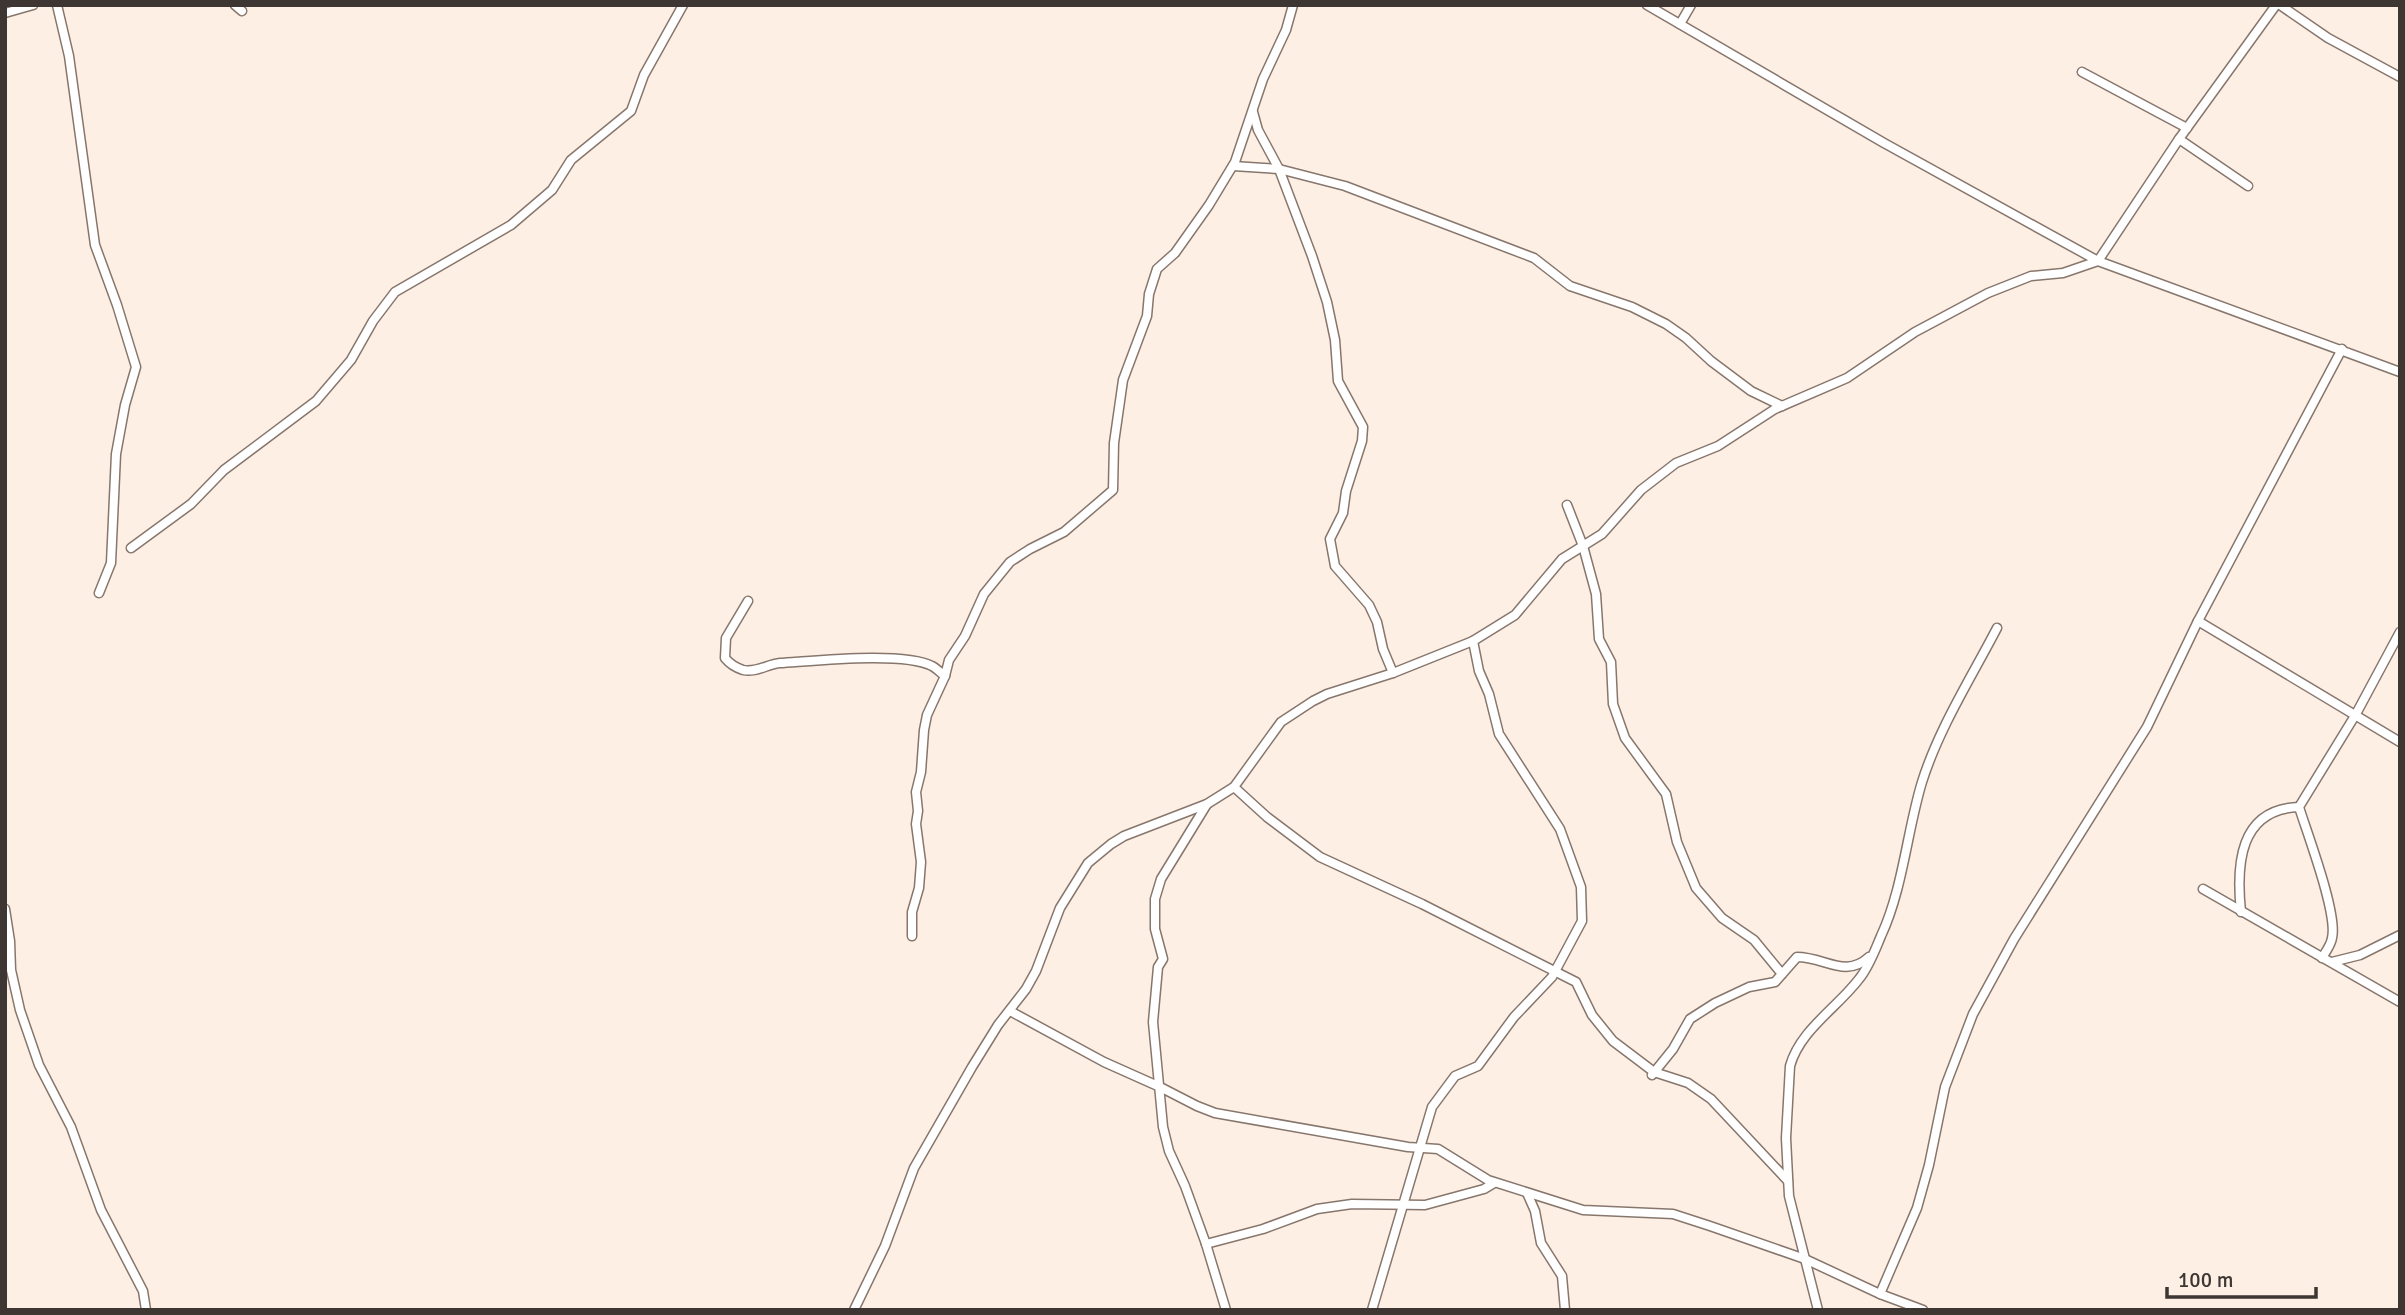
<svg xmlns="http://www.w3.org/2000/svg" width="2405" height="1315" font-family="Signika,sans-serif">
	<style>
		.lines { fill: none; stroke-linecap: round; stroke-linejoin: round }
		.minor-casing { stroke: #87766c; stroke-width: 11 }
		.minor { stroke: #fff; stroke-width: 8 }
	</style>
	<rect width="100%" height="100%" fill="#feefe5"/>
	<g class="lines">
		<g class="minor-casing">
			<g id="minor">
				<path d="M57 5 69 56 95 245 117 305 136 367 125 405 116 454 111 563 99 593"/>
				<path d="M235 5 242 11"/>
				<path d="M1647 5 1884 143 2098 261 2400 372"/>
				<path d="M2280 5 2328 38 2400 77"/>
				<path d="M5 13 33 5"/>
				<path d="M1680 24 1691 5"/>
				<path d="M2082 72 2187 128"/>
				<path d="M1253 112 1258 130 1279 169 1312 256 1327 302 1335 340 1338 381 1363 427 1362 441 1346 491 1343 513 1330 539 1335 566 1369 605 1377 622 1383 649 1393 673"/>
				<path d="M2179 139 2248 186"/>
				<path d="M1233 166 1279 169 1345 186 1534 258 1570 286 1632 307 1666 324 1686 338 1711 361 1751 391 1782 406"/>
				<path d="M1567 505 1583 546 1596 594 1599 639 1611 662 1613 704 1625 738 1666 794 1677 842 1696 888 1722 918 1754 940 1782 974"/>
				<path d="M131 548 191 504 224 470 316 401 351 360 373 321 395 292 511 225 552 190 571 160 631 111 644 75 683 5"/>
				<path d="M748 601 726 638 725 658C729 663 737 668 743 670 756 673 768 664 780 663 813 661 904 651 932 666 936 668 941 673 945 676"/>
				<path d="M2198 621 2400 742"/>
				<path d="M1234 787 1267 817 1320 857 1422 904 1576 982 1592 1015 1613 1041 1654 1072 1688 1083 1711 1099 1788 1181"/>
				<path d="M1207 804 1161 879 1155 899V929L1163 959 1158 967 1153 1022 1163 1127 1169 1151 1185 1186 1206 1244 1226 1310"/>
				<path d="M2203 889 2400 1002"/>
				<path d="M5 909 10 941 11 970 20 1010 39 1065 71 1127 101 1210 143 1291 146 1310"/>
				<path d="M2241 912C2236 865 2239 809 2299 807"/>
				<path d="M912 936V912L919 888 921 862 916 824 918 811 916 792 921 772 924 730 927 715 945 676 949 660 965 636 984 594 1010 562 1030 549 1064 532 1113 490 1114 443 1123 380 1147 316 1149 294 1157 269 1175 253 1209 205 1235 162 1263 79 1286 30 1293 5"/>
				<path d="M2322 958C2326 951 2331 945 2332 938 2338 914 2307 833 2299 807L2356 714 2400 632"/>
				<path d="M2332 962 2360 955 2400 935"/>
				<path d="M1010 1011 1104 1062 1160 1087 1197 1106 1215 1113 1408 1147 1438 1149 1488 1180 1583 1210 1673 1214 1710 1226 1805 1259 1880 1294 1923 1310"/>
				<path d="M1652 1075 1673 1049 1690 1019 1715 1003 1749 987 1775 982 1797 957C1825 957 1845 979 1869 957"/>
				<path d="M1527 1193 1535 1211 1541 1243 1562 1276 1565 1310"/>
				<path d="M1206 1244 1263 1229 1317 1209 1352 1204 1425 1205 1484 1189 1494 1183"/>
				<path d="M1880 1294 1917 1208 1929 1165 1945 1087 1973 1014 2014 939 2147 727 2198 621 2342 349"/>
				<path d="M854 1310 885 1246 914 1168 972 1067 998 1025 1026 989 1036 971 1060 908 1088 863 1111 844 1124 836 1207 804 1234 787 1281 722 1313 701 1327 694 1393 673 1473 641 1515 615 1562 559 1602 534 1641 490 1676 463 1718 446 1775 409 1847 378 1915 332 1988 293 2031 276 2063 273 2098 261 2179 139 2276 5"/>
				<path d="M1372 1310 1432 1107 1455 1076 1478 1066 1514 1017 1552 977 1582 921 1581 887 1560 829 1499 734 1489 694 1479 671 1473 641"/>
				<path d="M1818 1310 1789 1196 1786 1138 1790 1066C1800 1030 1837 1008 1859 979 1869 967 1875 950 1881 936 1903 889 1907 831 1922 782 1939 728 1971 678 1997 628"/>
			</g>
		</g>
		<use href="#minor" class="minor"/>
	</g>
	<rect width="2405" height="1315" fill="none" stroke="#3d3632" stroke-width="14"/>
	<path d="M2167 1287v10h149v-10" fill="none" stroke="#3d3632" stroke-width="3.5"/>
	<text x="2178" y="1287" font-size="21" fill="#3d3632" stroke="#feefe5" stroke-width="5" paint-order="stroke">100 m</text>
</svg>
